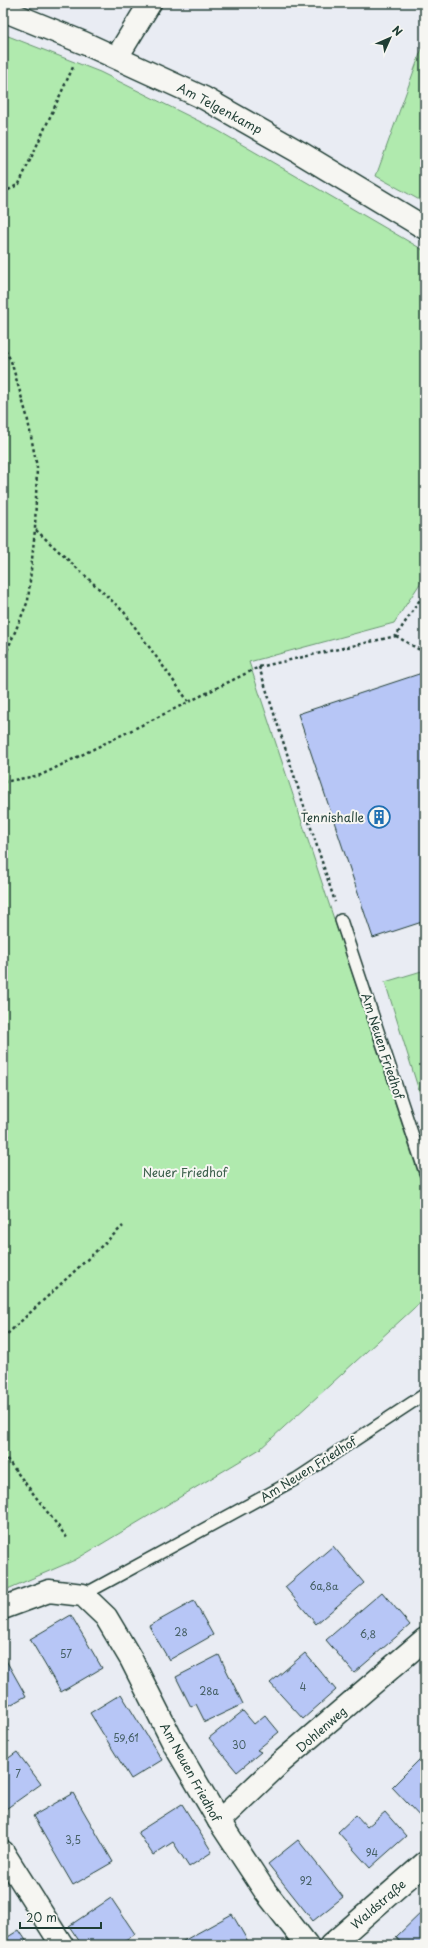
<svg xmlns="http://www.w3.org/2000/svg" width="428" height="1948" font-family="'Playpen Sans',sans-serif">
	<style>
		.green { fill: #b0eaae; stroke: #689471 }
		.building { fill: #b7c6f6; stroke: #1f3d34 }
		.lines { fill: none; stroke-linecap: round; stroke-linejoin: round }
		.lane-casing { stroke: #1f3d34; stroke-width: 14 }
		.street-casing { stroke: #1f3d34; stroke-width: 25 }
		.secondary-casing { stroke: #1f3d34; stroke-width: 25 }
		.path { stroke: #1f3d34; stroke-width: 2.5; stroke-dasharray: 3 3; stroke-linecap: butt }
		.lane { stroke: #f6f6f2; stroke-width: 11 }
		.street { stroke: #f6f6f2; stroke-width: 22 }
		.secondary { stroke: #f6f6f2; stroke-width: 22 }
		.labels { text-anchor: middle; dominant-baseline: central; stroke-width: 4; stroke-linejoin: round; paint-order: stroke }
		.number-label { font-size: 10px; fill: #455f64 }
		.street-label { font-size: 12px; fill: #1f3d34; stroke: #f6f6f2 }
		.poi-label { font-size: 12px; fill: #1f3d34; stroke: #f6f6f2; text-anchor: end }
		.park-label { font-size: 12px; fill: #3c604c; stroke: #f6f6f2 }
	</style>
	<rect width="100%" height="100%" fill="#e9ecf3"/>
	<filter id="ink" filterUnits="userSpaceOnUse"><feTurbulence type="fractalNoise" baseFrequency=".025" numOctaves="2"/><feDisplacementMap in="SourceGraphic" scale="8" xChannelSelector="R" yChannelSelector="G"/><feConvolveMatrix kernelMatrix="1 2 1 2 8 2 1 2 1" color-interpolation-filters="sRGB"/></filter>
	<g filter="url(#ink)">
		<g class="green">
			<path d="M3 34 100 72 217 130 425 251V576L394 623 249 662 425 1194V1298L260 1449 75 1560 3 1591Z"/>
			<path d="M425 40V203L376 176Z"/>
			<path d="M425 970V1110L385 982Z"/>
		</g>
		<g class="building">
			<path d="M425 672V921L373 938 298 714Z"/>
			<path d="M333 1546 364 1583 316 1624 285 1587Z"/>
			<path d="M425 1562V1576L418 1568Z"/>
			<path d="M382 1592 410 1625 354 1673 326 1640Z"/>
			<path d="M194 1601 213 1635 169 1660 149 1626Z"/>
			<path d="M71 1615 102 1668 61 1692 30 1639Z"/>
			<path d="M305 1653 336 1690 303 1719 270 1683Z"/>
			<path d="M3 1655 26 1696 3 1709Z"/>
			<path d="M219 1655 243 1704 205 1722 196 1704 191 1707 176 1677Z"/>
			<path d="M121 1694 162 1760 131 1779 90 1713Z"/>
			<path d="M243 1711 254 1724 265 1715 279 1732 257 1750 261 1752 237 1772 209 1738Z"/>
			<path d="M17 1752 41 1784 3 1811V1762Z"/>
			<path d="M420 1759 425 1765 424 1821 392 1787Z"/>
			<path d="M73 1793 113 1862 73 1885 33 1816Z"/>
			<path d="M182 1804 212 1852 189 1867 173 1842 153 1855 138 1832Z"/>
			<path d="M385 1812 406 1836 370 1868 338 1832 356 1815 367 1827Z"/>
			<path d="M298 1840 343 1897 313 1921 268 1864Z"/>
			<path d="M111 1898 135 1934 120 1945H82L69 1926Z"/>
			<path d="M425 1909V1945H403L396 1937Z"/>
			<path d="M232 1914 250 1945H176Z"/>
			<path d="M19 1930 29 1945H3V1940Z"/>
		</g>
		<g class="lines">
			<g class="lane-casing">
				<g id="lane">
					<path d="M341 920 425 1172"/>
					<path d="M83 1595 296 1479 425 1394"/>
				</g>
			</g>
			<g class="street-casing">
				<g id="street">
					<path d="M3 10 84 43 204 98 299 152 425 228"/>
					<path d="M117 57 150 3"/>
					<path d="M3 1608 49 1591 83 1595 106 1617 131 1659 175 1746 219 1821 265 1891 307 1945"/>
					<path d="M219 1821 279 1764 425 1639"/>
					<path d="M3 1852 62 1945"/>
				</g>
			</g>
			<g class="secondary-casing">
				<path id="secondary" d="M331 1945 425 1863"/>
			</g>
			<g class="path">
				<path d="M3 193 19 184 74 65"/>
				<path d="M3 345 11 361 27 416 37 467 35 529 28 601 3 660"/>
				<path d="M36 530 124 612 188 701"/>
				<path d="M396 636 425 653"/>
				<path d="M259 667 335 902"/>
				<path d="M3 782 41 775 259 667 396 636 425 592"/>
				<path d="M3 1338 123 1226"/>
				<path d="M3 1454 68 1539"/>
			</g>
			<use href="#lane" class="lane"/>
			<use href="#street" class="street"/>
			<use href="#secondary" class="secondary"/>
		</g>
	</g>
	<defs>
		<g id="building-ring" transform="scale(1.15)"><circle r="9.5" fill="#f6f6f2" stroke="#1f6fb2" stroke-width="1.5"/><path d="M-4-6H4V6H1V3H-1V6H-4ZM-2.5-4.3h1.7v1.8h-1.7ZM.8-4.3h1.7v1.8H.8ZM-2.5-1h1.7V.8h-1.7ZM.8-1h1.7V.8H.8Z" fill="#1f6fb2"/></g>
	</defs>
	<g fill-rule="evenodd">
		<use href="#building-ring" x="379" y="817"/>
	</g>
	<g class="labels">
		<g class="number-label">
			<text x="324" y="1585">6a,8a</text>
			<text x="181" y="1631">28</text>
			<text x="368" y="1633">6,8</text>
			<text x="66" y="1653">57</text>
			<text x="303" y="1686">4</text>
			<text x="209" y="1690">28a</text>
			<text x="126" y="1737">59,61</text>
			<text x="239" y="1744">30</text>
			<text x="18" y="1773">7</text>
			<text x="73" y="1839">3,5</text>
			<text x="372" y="1852">94</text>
			<text x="306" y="1880">92</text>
		</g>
		<g class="street-label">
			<text transform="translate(220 108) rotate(28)">Am Telgenkamp</text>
			<text transform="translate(383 1046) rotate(72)">Am Neuen Friedhof</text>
			<text transform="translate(308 1469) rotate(-32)">Am Neuen Friedhof</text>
			<text transform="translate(321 1729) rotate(-41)">Dohlenweg</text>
			<text transform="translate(191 1772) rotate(61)">Am Neuen Friedhof</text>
			<text transform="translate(378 1904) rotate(-41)">Waldstraße</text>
		</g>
		<g class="poi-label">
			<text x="364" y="817">Tennishalle</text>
		</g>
		<g class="park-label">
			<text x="185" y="1172">Neuer Friedhof</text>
		</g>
	</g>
	<rect width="428" height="1948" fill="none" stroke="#f6f6f2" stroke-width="16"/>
	<rect x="8" y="8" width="412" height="1932" fill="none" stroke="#1f3d34" stroke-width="1.5" filter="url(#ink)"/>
	<g transform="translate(390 38) rotate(45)" stroke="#f6f6f2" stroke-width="3" paint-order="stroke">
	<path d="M0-3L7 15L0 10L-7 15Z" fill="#1f3d34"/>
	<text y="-6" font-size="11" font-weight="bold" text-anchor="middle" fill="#1f3d34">N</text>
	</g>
	<path d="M20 1922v6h81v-6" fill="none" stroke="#1f3d34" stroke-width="2"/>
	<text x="26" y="1922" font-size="12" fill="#1f3d34" stroke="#f6f6f2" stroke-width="3" paint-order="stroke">20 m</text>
</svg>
